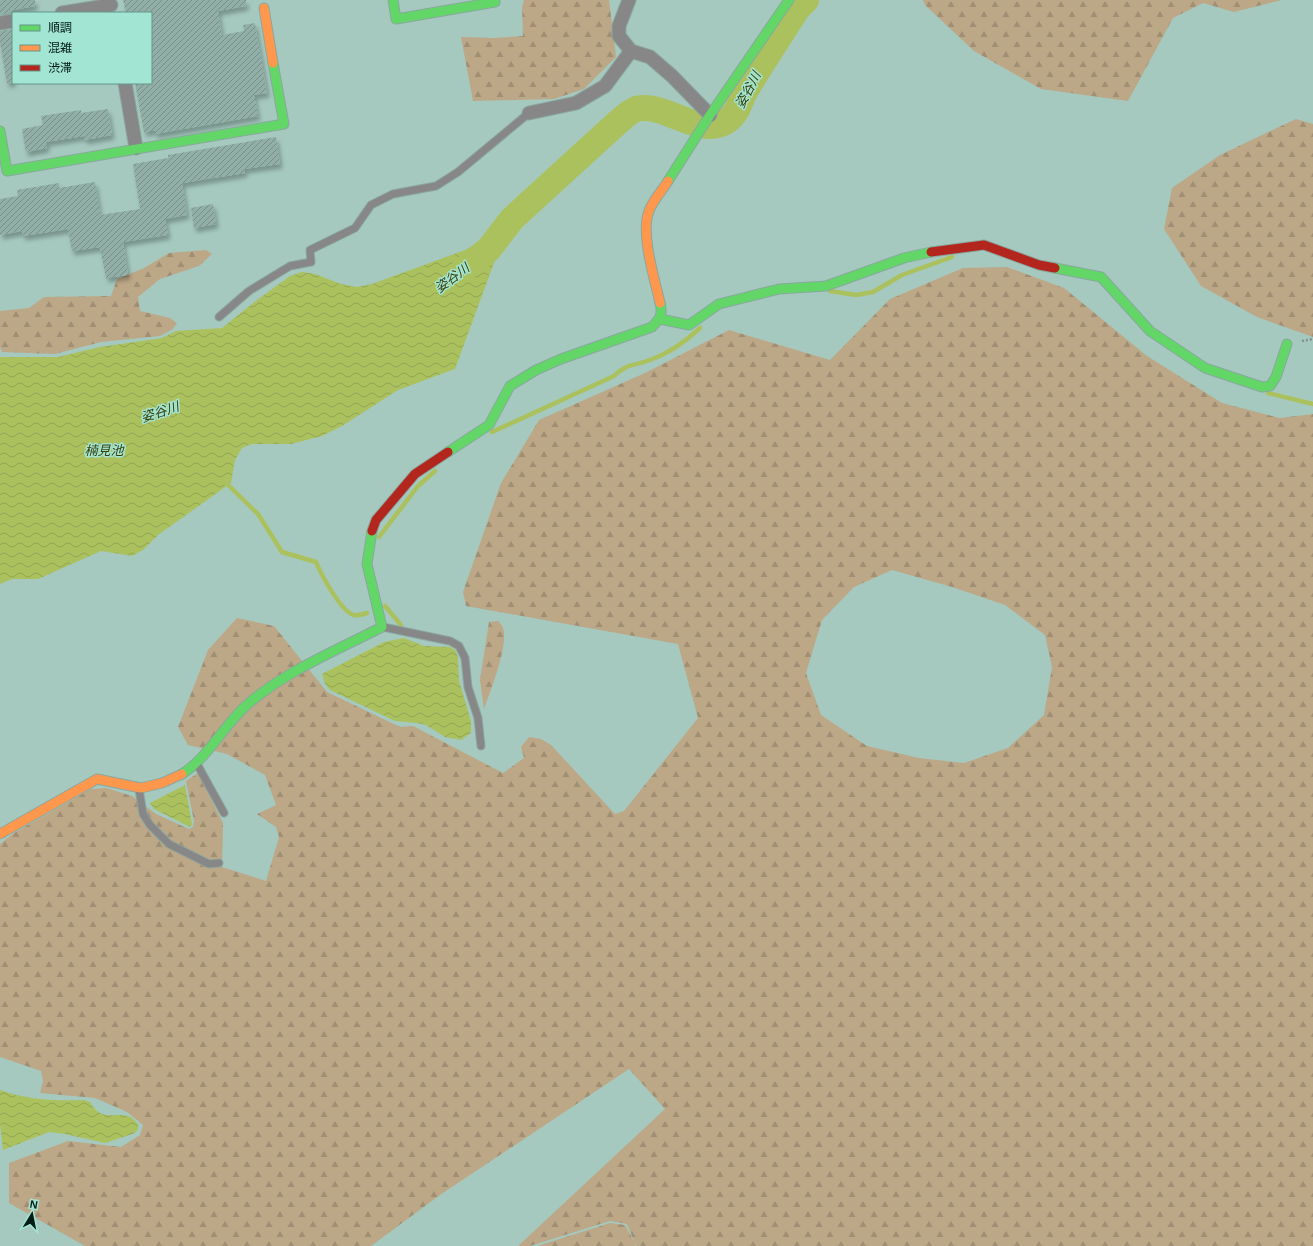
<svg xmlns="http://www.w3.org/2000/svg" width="1313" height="1246" font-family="Helvetica,'Noto Sans JP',sans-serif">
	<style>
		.forest { fill: url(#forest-firs); fill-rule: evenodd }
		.water { fill: url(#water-waves) }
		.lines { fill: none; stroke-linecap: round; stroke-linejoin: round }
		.stream { stroke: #abc15e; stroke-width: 4.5 }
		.river { stroke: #abc15e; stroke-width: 26 }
		.building { fill: url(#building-hatch); filter: url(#shadow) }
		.lane-casing { stroke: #8aa79f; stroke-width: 9 }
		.street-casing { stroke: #8aa79f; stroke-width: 15 }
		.fast-casing { stroke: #8aa79f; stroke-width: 11 }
		.slow-casing { stroke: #8aa79f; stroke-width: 11 }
		.jam-casing { stroke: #8aa79f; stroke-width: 11 }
		.path { stroke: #848f8d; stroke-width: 2.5; stroke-dasharray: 2 2; stroke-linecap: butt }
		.lane { stroke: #888788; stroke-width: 7 }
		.street { stroke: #888788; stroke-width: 13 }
		.fast { stroke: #63d668; stroke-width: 9 }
		.slow { stroke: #ff974d; stroke-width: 9 }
		.jam { stroke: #b3261e; stroke-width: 9 }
		.labels { text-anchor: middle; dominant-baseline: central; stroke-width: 3; stroke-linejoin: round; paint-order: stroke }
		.water-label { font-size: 13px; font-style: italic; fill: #363c04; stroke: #a3e5d3 }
	</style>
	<defs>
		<pattern id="forest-firs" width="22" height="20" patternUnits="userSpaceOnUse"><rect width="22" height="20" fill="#bca787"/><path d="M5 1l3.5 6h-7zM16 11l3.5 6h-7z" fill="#a08f74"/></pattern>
		<pattern id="water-waves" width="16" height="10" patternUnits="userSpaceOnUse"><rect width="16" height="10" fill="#abc15e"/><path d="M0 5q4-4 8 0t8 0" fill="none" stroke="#92a551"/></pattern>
		<pattern id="building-hatch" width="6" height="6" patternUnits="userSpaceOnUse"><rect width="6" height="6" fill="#92afa7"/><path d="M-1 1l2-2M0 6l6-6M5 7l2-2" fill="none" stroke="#758e87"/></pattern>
		<filter id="shadow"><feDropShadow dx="2.5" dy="4.5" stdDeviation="2" flood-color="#0004"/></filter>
	</defs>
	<rect width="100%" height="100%" fill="#a5c9bf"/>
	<g class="forest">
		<path d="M524 0H609L616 57 584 89 554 99 473 101 461 37 495 38 523 36 522 7Z"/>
		<path d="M923 0H1282L1234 12 1203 3 1173 18 1128 101 1041 89 974 51 925 5Z"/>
		<path d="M1296 119 1313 124V337L1257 317 1201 286 1164 229 1172 188 1220 155Z"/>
		<path d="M206 250 212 254 199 266 160 279 138 297 140 311 170 318 177 323 173 329 160 336 101 342 55 354 2 352 0 347V311L29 308 44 297 111 296 117 279 144 268 169 253Z"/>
		<path d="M1007 267 1064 288 1147 356 1222 403 1280 418 1313 414V1246H636L627 1224 610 1221 530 1246H518L665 1109 629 1069 440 1195 371 1246H85L9 1203V1163L68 1141 121 1147 140 1135 143 1125 127 1112 95 1098 40 1093 43 1081 41 1071 0 1057V844L14 833 91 789 106 788 132 796 156 814 189 829 193 827 194 821 186 781 198 773 223 823 222 867 266 881 279 837 276 827 257 814 276 805 265 775 227 754 188 745 178 727 208 650 237 618 274 626 327 692 400 727 413 726 503 773 524 758 521 747 529 737 541 739 551 745 615 814 624 811 698 718 678 644 466 606 463 592 501 483 539 420 645 373 729 330 830 360 890 299 963 268ZM892 570 952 587 1005 605 1045 635 1052 667 1044 715 1008 748 964 763 919 758 867 746 821 715 806 673 822 620 854 587Z"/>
		<path d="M498 621C500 623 502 625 503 628 509 645 490 692 484 709L480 680 489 622Z"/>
		<path d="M610 1223 625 1225 635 1243V1246H537Z"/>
	</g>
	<g class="water">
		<path d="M485 240 498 252 455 369 398 390 342 426 322 436 291 444H252L242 448 235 460 231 483 158 535 143 550 132 556 101 551 38 579H12L0 584V357H58L100 347 162 338 176 331 222 328 257 300 290 276 302 272 315 274 341 284 357 287 372 284 465 250Z"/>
		<path d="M404 638 424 646 450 647 456 651 458 658 459 681 471 721V733L461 740 445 737 426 725 417 723 395 721 330 690 325 684 322 674 384 642Z"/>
		<path d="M185 785 192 824 190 827 154 809 150 803Z"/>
		<path d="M0 1090C27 1100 56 1101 84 1100L90 1102C102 1123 113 1111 131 1117L138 1124V1129L135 1133 105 1143 65 1134 49 1132 3 1150 0 1124Z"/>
	</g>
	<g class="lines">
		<g class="stream">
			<path d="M830 291 856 295 873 292 902 275 952 257"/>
			<path d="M1268 393 1313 404"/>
			<path d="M492 432 614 376C627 363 635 366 650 360 670 353 685 342 700 328"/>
			<path d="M224 481 258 514 282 552 316 562C321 574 341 612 354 615 358 616 363 614 367 613"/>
			<path d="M379 537 418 486 435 471"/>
			<path d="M385 606 401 625"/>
		</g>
		<path class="river" d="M464 269 489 249 512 219 617 123C622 119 630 111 636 109 667 102 699 139 727 121 739 113 740 99 747 88 764 61 781 34 798 8L806 0"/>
	</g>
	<g class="building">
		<path d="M0 0H35V6L13 10V13L0 15Z"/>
		<path d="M123 0H246V6L218 11 222 35 244 31 243 25 255 23 267 93 254 95 258 116 155 134V130L144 132 135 83H151V13H126Z"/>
		<path d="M13 29V83H7L0 43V31Z"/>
		<path d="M108 109 112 135 85 140 84 136 46 142 47 148 26 152 22 129 43 125 41 116 81 110V113Z"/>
		<path d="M276 137 280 164 244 169 245 173 182 183 187 215 165 219 168 235 123 242 128 275 106 278 100 247 72 251 68 229 23 236 22 231 0 235V199L18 196 17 190 59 183V188L95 182 100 215 140 209 133 164 168 158V155Z"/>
		<path d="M213 204 216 224 194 228 191 208Z"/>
	</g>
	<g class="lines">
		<g class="lane-casing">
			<g id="lane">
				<path d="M219 317 249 291 290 266 311 262 310 250 355 228 371 205 393 194 436 186 458 172 529 113"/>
				<path d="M383 627 450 641 459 646 465 658 468 687 478 718 481 746"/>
				<path d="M197 764 224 813"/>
				<path d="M139 789 143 814 150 825 169 844 209 864 219 863"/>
			</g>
		</g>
		<g class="street-casing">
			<g id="street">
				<path d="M629 0 619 26V36L631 51 650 57 672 76 710 115"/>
				<path d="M62 13 111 5"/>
				<path d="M0 23 13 21"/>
				<path d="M125 83 136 148"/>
				<path d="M529 113 576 103 605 86 631 51"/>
			</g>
		</g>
		<g class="fast-casing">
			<g id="fast">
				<path d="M393 0 396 19 495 2V0"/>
				<path d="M0 131 7 171 284 124 273 63"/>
				<path d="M668 181 710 115 789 0"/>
				<path d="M1055 268 1101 277 1150 331 1205 368 1262 387 1270 386 1276 377 1287 344"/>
				<path d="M660 319 689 325 719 304 779 289 826 286 904 258 931 252"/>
				<path d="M448 452 489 425 510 386 536 370 561 359 652 327C660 319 663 314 660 303"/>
				<path d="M182 774C210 756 224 724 249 703 288 670 337 650 382 627L367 564 372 531"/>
			</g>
		</g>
		<g class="slow-casing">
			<g id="slow">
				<path d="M264 8 273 63"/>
				<path d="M660 303C655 280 640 233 649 211 653 200 662 191 668 181"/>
				<path d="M0 834 97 779 141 788 162 783 182 774"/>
			</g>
		</g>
		<g class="jam-casing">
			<g id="jam">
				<path d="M931 252 984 245 1039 265 1055 268"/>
				<path d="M372 531 376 520 415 474 448 452"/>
			</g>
		</g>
		<path class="path" d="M1302 341 1313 339"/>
		<use href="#lane" class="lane"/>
		<use href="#street" class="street"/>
		<use href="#fast" class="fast"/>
		<use href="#slow" class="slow"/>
		<use href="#jam" class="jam"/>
	</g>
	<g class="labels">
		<g class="water-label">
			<text transform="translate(748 90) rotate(-62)">姿谷川</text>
			<text transform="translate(452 278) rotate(-37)">姿谷川</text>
			<text transform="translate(160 412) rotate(-18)">姿谷川</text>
			<text x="104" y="450">楠見池</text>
		</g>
	</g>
	<rect x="12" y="12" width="140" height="72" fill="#a3e5d3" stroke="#639587"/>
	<rect x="20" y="25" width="20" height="6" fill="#63d668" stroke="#639587"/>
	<text x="48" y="32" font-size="12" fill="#021c16">順調</text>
	<rect x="20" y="45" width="20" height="6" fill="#ff974d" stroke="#639587"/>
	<text x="48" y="52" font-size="12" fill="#021c16">混雑</text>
	<rect x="20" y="65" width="20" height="6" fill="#b3261e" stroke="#639587"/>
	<text x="48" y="72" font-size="12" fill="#021c16">渋滞</text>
	<g transform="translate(32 1214) rotate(10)" stroke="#a3e5d3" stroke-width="3" paint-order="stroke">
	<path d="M0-3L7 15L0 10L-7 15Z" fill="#021c16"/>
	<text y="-6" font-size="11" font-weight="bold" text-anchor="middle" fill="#021c16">N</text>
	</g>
</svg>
